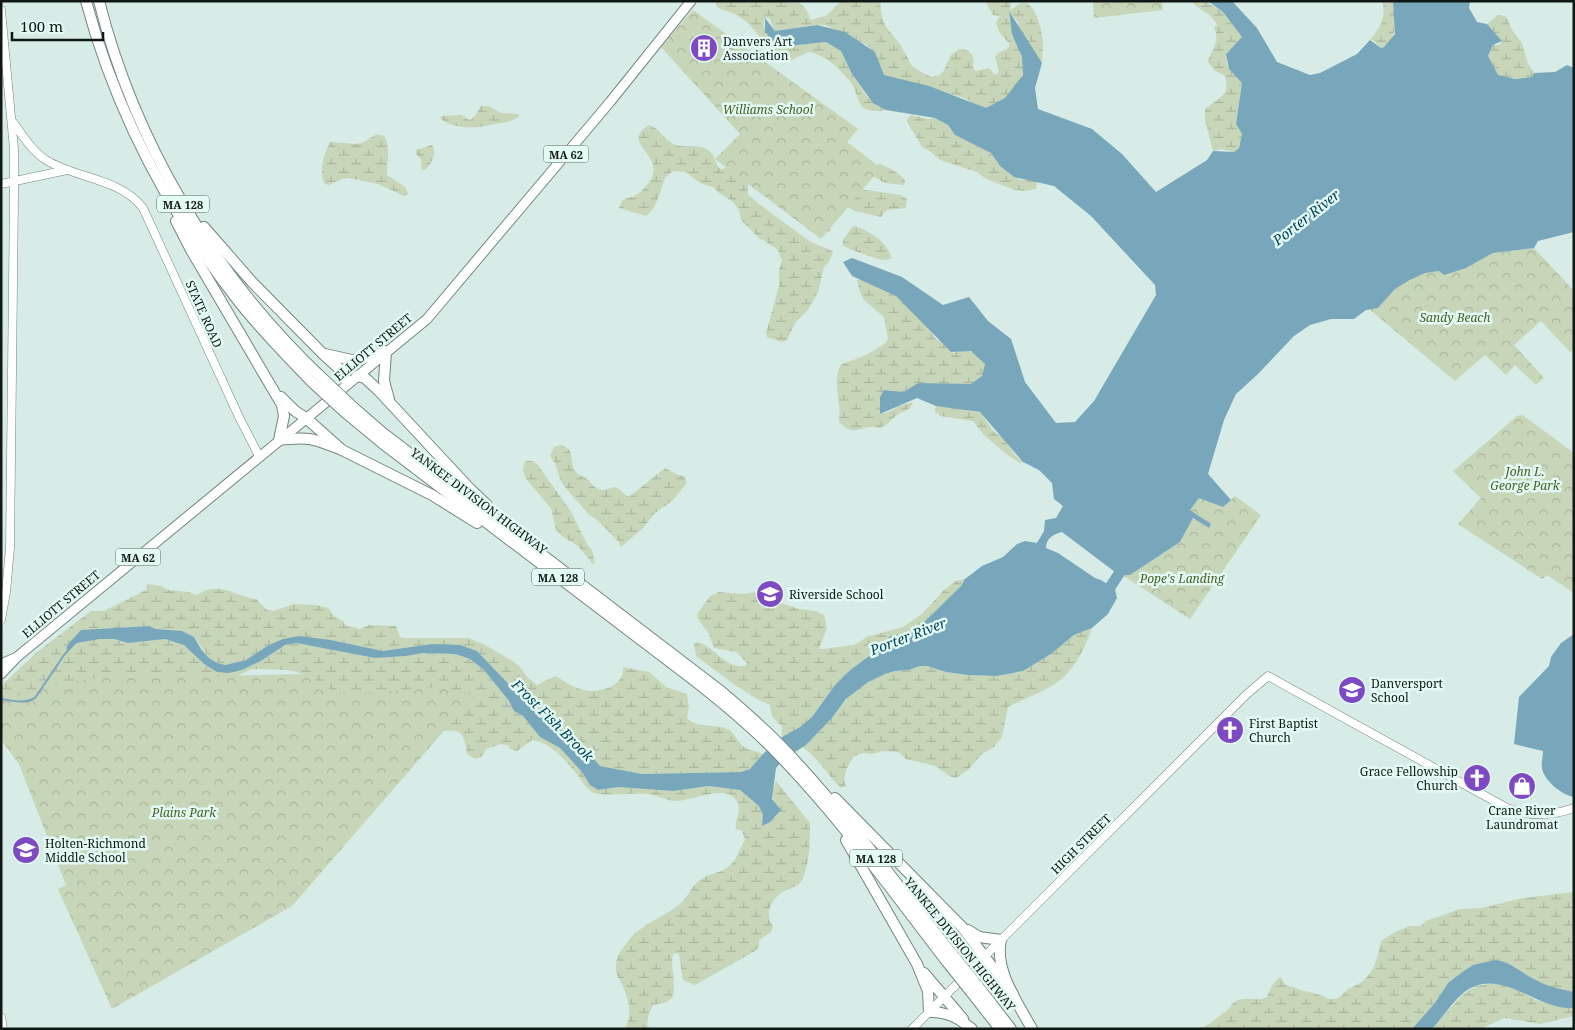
<svg xmlns="http://www.w3.org/2000/svg" width="1575" height="1030" font-family="'Noto Serif',serif">
	<style>
		.wetland { fill: url(#wetland-marsh) }
		.park { fill: url(#park-crowns) }
		.water { fill: #78a7bb }
		.lines { fill: none; stroke-linecap: round; stroke-linejoin: round }
		.stream { stroke: #78a7bb; stroke-width: 2 }
		.river { stroke: #78a7bb; stroke-width: 11 }
		.secondary-casing { stroke: #738681; stroke-width: 9 }
		.primary-casing { stroke: #738681; stroke-width: 11 }
		.highway-casing { stroke: #738681; stroke-width: 12 }
		.secondary { stroke: #fff; stroke-width: 8 }
		.primary { stroke: #fff; stroke-width: 9 }
		.highway { stroke: #fff; stroke-width: 10 }
		.highway-bridge-casing { stroke: #738681; stroke-width: 12; stroke-linecap: butt }
		.highway-bridge { stroke: #fff; stroke-width: 10 }
		.labels { text-anchor: middle; dominant-baseline: central; stroke-width: 5; stroke-linejoin: round; paint-order: stroke }
		.shield { fill: #e4faf4; stroke: #505c59; stroke-width: 1 }
		.shield-label { font-size: 11px; font-weight: bold; fill: #101816 }
		.poi-label { font-size: 12px; fill: #101816; stroke: #e4faf4; text-anchor: start }
		.park-label { font-size: 12px; font-style: italic; fill: #475f26; stroke: #e4faf4 }
		.street-label { font-size: 12px; fill: #101816; stroke: #e4faf4 }
		.water-label { font-size: 14px; font-style: italic; fill: #004459; stroke: #e4faf4 }
	</style>
	<defs>
		<pattern id="wetland-marsh" width="20" height="14" patternUnits="userSpaceOnUse" patternTransform="scale(1.25)"><rect width="20" height="14" fill="#c7d5b8"/><path d="M1 5h8M5 5V1M11 12h8M15 12V8" fill="none" stroke="#aab69d"/></pattern>
		<pattern id="park-crowns" width="20" height="18" patternUnits="userSpaceOnUse" patternTransform="scale(1.25)"><rect width="20" height="18" fill="#c7d5b8"/><path d="M2 6a3 3 0 1 1 6 0M12 15a3 3 0 1 1 6 0" fill="none" stroke="#aab69d"/></pattern>
	</defs>
	<rect width="100%" height="100%" fill="#d7ece6"/>
	<g class="wetland">
		<path d="M714 1H785C791 4 792 2 798 3 805 4 808 14 811 20L827 15 841 1H880L882 17 886 27 900 44 912 66 918 70 931 77 938 76 943 72 951 55 959 49C972 49 975 57 973 68L976 71 989 68 994 74H997L999 71 995 57C999 51 1005 51 1009 47V43C1002 36 998 32 996 22L1000 16 993 15 985 1H1011L1010 10C1014 8 1019 3 1024 3 1036 3 1043 34 1043 44 1043 50 1042 57 1042 63 1036 58 1033 53 1029 47 1025 39 1026 35 1019 29L1018 22 1009 12C1009 33 1024 50 1023 70 1023 84 999 109 985 108 977 107 972 101 964 98 937 90 911 82 884 75L878 66 877 55 867 45 825 25H814L775 31 769 18H765C760 31 772 38 779 47L826 42 841 51 852 74 868 98 886 110C852 115 863 97 849 80 839 68 824 54 808 52L786 63 777 57 770 49 764 45 757 33 747 22 735 14 718 8Z"/>
		<path d="M1192 1H1206L1223 12 1242 37C1237 44 1231 47 1226 54 1227 76 1235 69 1242 83L1236 124 1242 134 1239 148 1234 152 1221 149 1213 151 1205 120V110C1216 98 1233 96 1224 75L1215 71 1208 62C1211 48 1221 44 1214 27L1217 25C1212 12 1199 12 1192 1Z"/>
		<path d="M1382 1H1394C1395 18 1400 40 1381 48L1373 40H1370C1380 28 1387 18 1382 1Z"/>
		<path d="M1498 15 1505 16 1508 20 1512 30 1522 43 1528 64 1534 73 1532 77C1521 78 1501 82 1493 71 1491 67 1489 60 1488 56L1493 45H1499L1502 41 1487 24Z"/>
		<path d="M481 106H488L501 113 519 114 518 117C510 123 504 122 495 124 477 128 455 131 440 118L442 116 461 115 470 120 475 116Z"/>
		<path d="M911 115 928 119 935 118 948 125 955 135 991 153 1000 166 1014 177 1021 180H1035L1037 183 1036 189 1024 191 1015 190 986 179 977 172 940 160 931 152 922 147 907 122V119Z"/>
		<path d="M649 125C660 128 663 139 673 144 684 149 697 143 708 150 715 155 715 163 720 169H723L729 166 753 170 748 184V195C767 211 788 225 808 240 816 246 826 246 833 252L829 262 824 267 818 292 808 310 795 323 787 340 782 342 767 337 766 333 779 286V270L782 261 778 250 762 239 761 240 741 220 739 210 733 202 718 192 713 187 702 184 685 172 673 171 665 178 659 196 653 209 646 216 619 208 622 201C625 198 628 198 632 197 638 195 644 189 647 185 672 155 617 145 649 125Z"/>
		<path d="M377 134 384 136C391 146 387 164 387 175L405 187 408 194 404 196 378 184 349 178 342 179 329 185 325 184C318 171 324 155 330 142L355 144 362 143Z"/>
		<path d="M432 145C438 153 431 164 425 170H422L421 159 416 154V150Z"/>
		<path d="M880 164C890 168 899 173 905 180L904 185 885 183 869 174 875 166Z"/>
		<path d="M859 189 901 195 907 199 906 208 887 210 881 217 855 211 845 206 832 223 830 232 822 230Z"/>
		<path d="M856 226C873 234 885 240 892 258 889 259 888 260 884 260 879 260 845 248 842 245L844 239 852 227Z"/>
		<path d="M857 280H865L896 296 926 325 936 339 945 344 951 352 954 353C964 348 979 351 984 362 988 370 980 382 972 384 954 388 936 383 918 383L904 392 887 390 881 395 880 414 889 412 899 406 913 402C910 412 903 410 896 416 891 419 889 424 884 426 879 429 877 427 872 427 858 427 854 437 839 422 842 403 834 388 838 371 841 361 849 362 856 359 865 356 885 346 888 339L884 317 864 300 860 292Z"/>
		<path d="M938 405 981 413 994 432 1002 437 1015 455 1023 462 1020 463 1005 453 984 435 973 421 940 416 935 411 936 406Z"/>
		<path d="M561 445C578 450 567 464 577 473 579 476 584 476 587 479 592 483 594 489 602 490 607 490 611 486 617 488 622 490 624 495 629 497L665 468 678 475 684 476 687 483 672 501 655 513 642 529 622 546H620L619 542 596 519 589 515 564 486 560 479 555 463 550 456 554 447Z"/>
		<path d="M525 461H532L537 464 570 510 587 544 592 550 595 564 592 563 578 546 562 536 556 530 551 508 526 479 523 470Z"/>
		<path d="M965 579 961 586 914 632 895 636 849 671 835 685 812 717 800 727 782 737V726C775 721 770 714 770 705L757 699 735 685 696 656 694 644 697 642C716 646 722 668 745 666L747 663 736 652 714 648 709 634 698 619 697 614 710 596 719 592 743 594 755 592 772 600 799 609 815 611 824 615 827 628 819 649H823L853 645 860 642 866 637 903 627 922 614 944 590 956 581Z"/>
		<path d="M147 584 161 586 168 590 189 592 195 595C201 594 204 590 210 589 227 587 240 597 256 599L267 610 273 611 294 604 316 605 328 608 334 616 343 621 345 625 360 629 369 625 396 626 400 637 404 638H469L485 645 511 660 520 667 527 677 537 685 555 676C565 681 573 688 584 690 600 694 625 686 623 667L649 672 666 687 687 694 689 707 687 718C697 728 712 724 725 728 735 731 736 741 744 747 749 750 757 751 763 754L751 769 741 772 642 774 600 766 580 743 555 726 524 700 477 651 432 644 383 651 331 640 299 636 267 646 246 660 225 665 217 663 209 658 194 637 182 631 156 629 149 626 81 630 66 647V648L77 643 100 639H113L128 643 165 639 184 644 204 664 242 670 261 661 285 645 296 643 375 658 406 656 423 653 455 654 470 659 484 670 509 701 514 711 523 716 540 737 560 748 582 772 590 785 598 790 618 787 673 791 709 786 740 790 759 805 763 815V826L776 816 777 807C771 798 772 792 776 781L810 823C810 840 810 862 803 878 800 887 789 888 781 893 771 900 764 916 773 926L771 932 759 940V947L755 951 695 985 683 980 679 954 677 953 673 954C670 969 677 983 672 998L667 1002 653 1005 649 1013 647 1025 651 1029H624C633 1017 629 1001 624 989 621 980 614 975 616 964 616 958 622 949 626 944 639 924 664 918 681 903 689 896 691 886 700 880 706 875 714 874 721 871 735 866 739 851 745 839L742 831 736 829C734 819 743 811 736 800 724 783 691 802 674 801 665 800 657 795 648 794 632 792 615 796 598 794 588 793 582 781 577 774 566 761 549 741 532 740L517 751 511 749 507 745 501 744 486 749C484 756 480 759 473 758L467 754C464 736 464 728 443 731L358 719 312 678 297 672 287 670 252 669 233 678 1 704V686L36 653 91 611H104L146 590Z"/>
		<path d="M1092 628C1084 651 1072 675 1050 687 1037 694 1022 700 1008 707L1002 737 994 747 982 754 969 769 956 778 951 777 935 766 906 759 898 752 883 751 872 754 862 753 853 757 846 770 844 781 846 786 841 788C829 777 816 755 802 747L806 745 818 733 852 693 868 682 881 675 895 671 910 670 920 666H927L946 672 966 675 997 676 1023 671 1051 654 1074 635Z"/>
		<path d="M1574 892V992L1554 988 1535 980 1514 966 1473 965 1448 983 1435 1003 1412 1029H1184C1189 1028 1194 1029 1199 1028 1208 1027 1218 1016 1225 1012 1230 1009 1231 1003 1236 1001 1246 996 1257 1002 1267 997L1273 984 1280 977 1282 978C1284 987 1289 985 1296 988 1304 992 1314 992 1322 996 1326 997 1328 1000 1333 999 1341 999 1343 993 1348 989 1354 986 1360 984 1365 979 1376 969 1378 954 1381 941L1395 932 1410 926H1421L1426 921 1460 909 1481 908 1523 898Z"/>
		<path d="M1493 983 1508 985 1536 1000 1557 1006 1574 1008V1016L1540 1024 1505 1018 1480 1029H1432L1463 994 1477 986Z"/>
	</g>
	<g class="park">
		<path d="M1093 1H1162L1163 10 1094 18Z"/>
		<path d="M693 10 858 129 847 142 881 168 821 239 715 159 740 134 661 47Z"/>
		<path d="M1534 248 1574 291V349L1570 352 1541 321 1514 345 1544 378 1536 385 1515 365 1506 375 1485 355 1455 381 1369 309 1378 308 1395 289 1425 272 1466 268 1493 253Z"/>
		<path d="M1520 415 1524 416 1574 453V593L1547 575 1542 579 1458 524 1481 498 1453 471 1516 417Z"/>
		<path d="M1235 496 1261 515 1190 619 1122 575H1130L1180 542 1193 518 1209 528 1211 524 1190 510 1199 497 1223 507Z"/>
		<path d="M127 673 216 676 299 674 311 676 322 685 336 692 350 695 439 687 475 695 292 906 112 1009 58 889 66 885 19 764 1 740V700L60 684Z"/>
	</g>
	<g class="water">
		<path d="M1208 1H1232L1257 28 1277 62 1310 75 1320 73 1357 54 1370 40 1381 48 1384 47 1395 34 1393 1H1470L1469 8 1477 22 1487 24 1502 41 1493 45 1488 56 1498 75 1515 79 1532 77 1534 73 1555 72 1567 65 1574 68V232L1538 241 1534 248 1493 253 1466 268 1444 275 1439 271 1425 273 1410 280 1395 289 1378 308 1366 310 1354 319H1331L1310 325 1294 336 1258 374 1236 394 1224 420 1208 474 1231 500 1223 507 1199 498 1190 510 1211 524 1209 528 1193 518 1180 542 1130 575H1119L1062 532C1054 534 1046 538 1046 548L1058 553 1095 578 1101 580 1115 589 1117 598 1108 614 1092 628 1074 635 1051 654 1023 671 997 676 968 675 946 672 927 666H920L909 670 895 671 885 674 868 682 846 699 831 719 806 745 784 759 776 768 772 799 781 810 770 822 762 826 763 815 759 806 740 790 709 786 673 791 618 787 598 790 590 785 582 772 560 748 540 737 523 716 514 711 509 701 484 670 470 659 455 654 423 653 406 656 375 658 296 643 285 645 261 661 242 670 228 673 217 672 204 664 184 645 165 639 128 643 114 639H100L77 643 68 650 66 648 69 643 81 630 149 626 156 629 182 631 194 637 201 649 209 658 217 663 225 665 246 660 267 646 283 639 299 636 331 640 383 651 432 644 460 645 477 651 524 700 555 726 580 743 600 766 642 774 741 772 750 769 763 754 782 737 800 727 812 717 835 685 849 671 885 644 890 636 914 632 961 586 965 579 982 566 1003 557 1017 544 1025 541 1037 543 1044 531 1045 520 1056 518 1063 506 1054 499 1052 483 1039 470 1023 462 980 412 936 406 917 398 880 414V397L884 390 904 392 918 383 971 384 982 376 985 364 971 351 951 352 896 296 852 276 843 262 852 258 902 277 943 305 969 297 988 321 1011 339 1025 382 1056 423 1075 422 1094 401 1156 295 1155 285 1091 216 1054 186 1014 177 1000 166 991 153 955 135 948 125 935 118 886 110 873 103 852 74 841 51 826 42 779 47 765 32V18L775 31 817 25 845 32 875 52 884 75 929 86 986 108 1005 98 1023 75 1022 57 1012 34 1009 11 1042 63 1035 88 1038 109 1092 129 1122 154 1156 192 1207 160 1213 151 1234 152 1239 148 1242 134 1236 124 1242 83 1229 69 1226 54 1242 37 1223 12Z"/>
		<path d="M1574 634V797C1562 795 1544 781 1542 768 1541 763 1543 757 1543 751L1514 744 1519 697 1549 666 1551 657 1561 643Z"/>
		<path d="M1495 960C1512 962 1521 973 1536 980 1549 987 1560 989 1574 992V1008C1535 1011 1500 963 1462 994 1451 1004 1442 1018 1432 1029H1412L1435 1003 1448 983 1461 973 1473 965Z"/>
	</g>
	<g class="lines">
		<path class="stream" d="M1 699C14 701 24 704 35 698L64 655 73 645"/>
		<path class="river" d="M1103 598 1126 563"/>
		<g class="secondary-casing">
			<g id="secondary">
				<path d="M1 10 14 149V196L10 548 6 592 1 620"/>
				<path d="M13 122C23 136 32 151 46 160 77 179 120 178 143 208L239 417 259 456"/>
				<path d="M1 184 67 170"/>
				<path d="M1 1017 3 1029"/>
				<path d="M912 1029 1246 695 1268 676 1507 808C1530 817 1551 816 1574 808"/>
			</g>
		</g>
		<g class="primary-casing">
			<g id="primary">
				<path d="M1 664 15 658"/>
				<path d="M1 674 17 657 427 319 610 102 691 1"/>
			</g>
		</g>
		<g class="highway-casing">
			<g id="highway">
				<path d="M86 1C115 109 167 209 236 298 259 328 286 355 313 383"/>
				<path d="M99 1C135 143 213 274 319 375"/>
				<path d="M176 221 191 250 282 405 284 416 279 440C309 436 315 439 342 450"/>
				<path d="M204 227 252 282 322 353 344 373 347 384"/>
				<path d="M325 354 356 361 386 351 384 381 389 399"/>
				<path d="M357 376 365 378 378 390 471 490 487 505"/>
				<path d="M281 397 295 411 306 418 342 450 432 495 477 523"/>
				<path d="M353 407 383 433 722 692C748 714 774 737 797 763 853 824 902 891 953 955"/>
				<path d="M347 414 382 443 691 678C722 702 752 727 779 755 841 819 893 892 947 962"/>
				<path d="M835 798 962 927 1013 994"/>
				<path d="M846 840 917 964 928 991 929 1012C946 1011 959 1018 972 1029"/>
				<path d="M968 930 979 937 1001 940C994 970 1018 1003 1032 1029"/>
				<path d="M924 973 963 1019"/>
				<path d="M978 986 1011 1029"/>
				<path d="M971 992 1000 1029"/>
			</g>
		</g>
		<use href="#secondary" class="secondary"/>
		<use href="#primary" class="primary"/>
		<use href="#highway" class="highway"/>
		<g class="highway-bridge-casing">
			<g id="highway-bridge">
				<path d="M319 375 353 407"/>
				<path d="M313 383 347 414"/>
				<path d="M953 955 978 986"/>
				<path d="M947 962 971 992"/>
			</g>
		</g>
		<use href="#highway-bridge" class="highway-bridge"/>
	</g>
	<defs>
		<g id="building-disc" transform="scale(1.4375)"><circle r="9.5" fill="#7d4ac2" stroke="#e4faf4"/><path d="M-4-6H4V6H1V3H-1V6H-4ZM-2.5-4.3h1.7v1.8h-1.7ZM.8-4.3h1.7v1.8H.8ZM-2.5-1h1.7V.8h-1.7ZM.8-1h1.7V.8H.8Z" fill="#fff"/></g>
		<g id="school-disc" transform="scale(1.4375)"><circle r="9.5" fill="#7d4ac2" stroke="#e4faf4"/><path d="M0-5L7-2L0 1L-7-2ZM-4 1L0 2.5L4 1V4Q0 6-4 4Z" fill="#fff"/></g>
		<g id="church-disc" transform="scale(1.4375)"><circle r="9.5" fill="#7d4ac2" stroke="#e4faf4"/><path d="M-1.2-6h2.4v3.5h3.3v2.4h-3.3V6h-2.4V-.1h-3.3v-2.4h3.3Z" fill="#fff"/></g>
		<g id="shop-disc" transform="scale(1.4375)"><circle r="9.5" fill="#7d4ac2" stroke="#e4faf4"/><path d="M-5-2.5h2.3a2.7 3.5 0 0 1 5.4 0H5L5.5 6h-11ZM-1.5-2.5h3a1.5 2.3 0 0 0-3 0Z" fill="#fff"/></g>
	</defs>
	<g fill-rule="evenodd">
		<use href="#building-disc" x="704" y="48"/>
		<use href="#school-disc" x="770" y="594"/>
		<use href="#school-disc" x="1352" y="690"/>
		<use href="#church-disc" x="1230" y="730"/>
		<use href="#church-disc" x="1477" y="778"/>
		<use href="#shop-disc" x="1522" y="786"/>
		<use href="#school-disc" x="26" y="850"/>
	</g>
	<g class="labels">
		<g class="shield">
			<rect x="543.5" y="145.5" width="45" height="17" rx="4"/>
			<rect x="157" y="195.5" width="52" height="17" rx="4"/>
			<rect x="115.5" y="548.5" width="45" height="17" rx="4"/>
			<rect x="532" y="568.5" width="52" height="17" rx="4"/>
			<rect x="850" y="849.5" width="52" height="17" rx="4"/>
		</g>
		<g class="shield-label">
			<text x="566" y="154">MA 62</text>
			<text x="183" y="204">MA 128</text>
			<text x="138" y="557">MA 62</text>
			<text x="558" y="577">MA 128</text>
			<text x="876" y="858">MA 128</text>
		</g>
		<g class="poi-label">
			<text x="723" y="41">Danvers Art<tspan x="723" dy="14">Association</tspan></text>
			<text x="789" y="594">Riverside School</text>
			<text x="1371" y="683">Danversport<tspan x="1371" dy="14">School</tspan></text>
			<text x="1249" y="723">First Baptist<tspan x="1249" dy="14">Church</tspan></text>
			<text x="1458" y="771" text-anchor="end">Grace Fellowship<tspan x="1458" dy="14">Church</tspan></text>
			<text x="1522" y="810" text-anchor="middle">Crane River<tspan x="1522" dy="14">Laundromat</tspan></text>
			<text x="45" y="843">Holten-Richmond<tspan x="45" dy="14">Middle School</tspan></text>
		</g>
		<g class="park-label">
			<text x="768" y="109">Williams School</text>
			<text x="1455" y="317">Sandy Beach</text>
			<text x="1525" y="471">John L.<tspan x="1525" dy="14">George Park</tspan></text>
			<text x="1182" y="578">Pope's Landing</text>
			<text x="184" y="812">Plains Park</text>
		</g>
		<g class="street-label">
			<text transform="translate(204 314) rotate(66)">STATE ROAD</text>
			<text transform="translate(373 347) rotate(-40)">ELLIOTT STREET</text>
			<text transform="translate(479 501) rotate(37)">YANKEE DIVISION HIGHWAY</text>
			<text transform="translate(61 604) rotate(-40)">ELLIOTT STREET</text>
			<text transform="translate(1081 844) rotate(-45)">HIGH STREET</text>
			<text transform="translate(960 944) rotate(51)">YANKEE DIVISION HIGHWAY</text>
		</g>
		<g class="water-label">
			<text transform="translate(1306 217) rotate(-38)">Porter River</text>
			<text transform="translate(908 636) rotate(-21)">Porter River</text>
			<text transform="translate(553 720) rotate(45)">Frost Fish Brook</text>
		</g>
	</g>
	<rect width="1575" height="1030" fill="none" stroke="#101816" stroke-width="5"/>
	<path d="M12 32v8h91v-8" fill="none" stroke="#101816" stroke-width="2.5"/>
	<text x="20" y="32" font-size="15" fill="#101816" stroke="#e4faf4" stroke-width="4" paint-order="stroke">100 m</text>
</svg>
